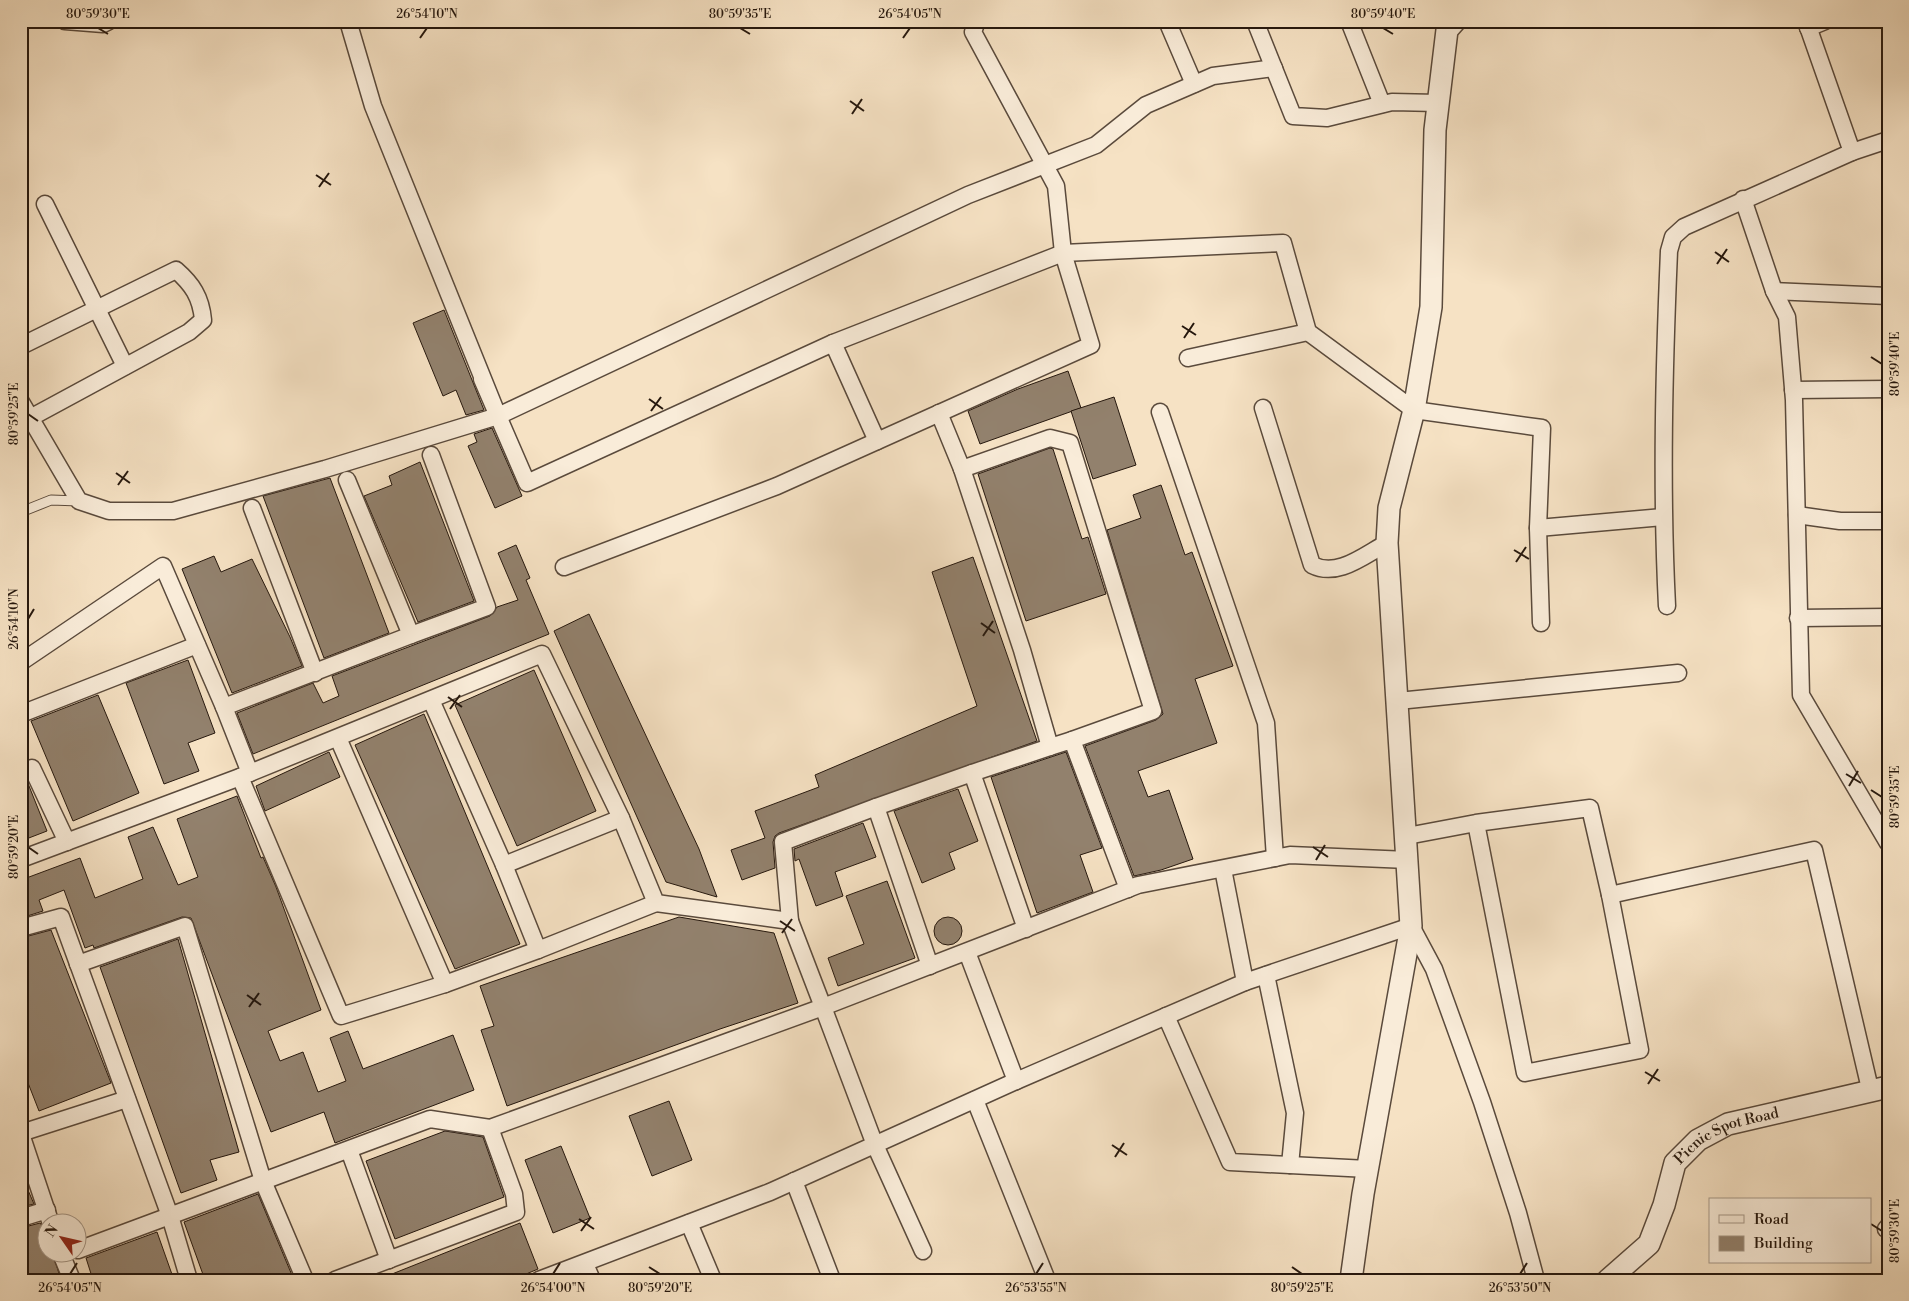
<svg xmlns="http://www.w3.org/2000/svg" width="1909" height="1301" font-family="'Libre Bodoni',serif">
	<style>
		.building { fill: #92816d; stroke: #26180e }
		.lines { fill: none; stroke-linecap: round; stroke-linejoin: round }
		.service-casing { stroke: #5a4a3c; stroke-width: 11 }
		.minor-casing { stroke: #5a4a3c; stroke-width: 19 }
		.tertiary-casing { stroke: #5a4a3c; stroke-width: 24 }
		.service { stroke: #f9ecd9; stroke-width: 9 }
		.minor { stroke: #f9ecd9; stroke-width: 16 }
		.tertiary { stroke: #f9ecd9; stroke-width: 21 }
		.ticks { fill: none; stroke: #26180e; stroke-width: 2 }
		.labels { text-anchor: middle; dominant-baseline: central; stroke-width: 4.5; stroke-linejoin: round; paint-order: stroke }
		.street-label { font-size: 15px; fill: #26180e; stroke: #f9ecd9 }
		.neatline { fill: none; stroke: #26180e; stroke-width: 2 }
		.ticks-label { font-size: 12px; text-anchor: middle; fill: #26180e }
	</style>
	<rect width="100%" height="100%" fill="#f6e2c4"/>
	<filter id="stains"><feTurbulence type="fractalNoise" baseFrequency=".004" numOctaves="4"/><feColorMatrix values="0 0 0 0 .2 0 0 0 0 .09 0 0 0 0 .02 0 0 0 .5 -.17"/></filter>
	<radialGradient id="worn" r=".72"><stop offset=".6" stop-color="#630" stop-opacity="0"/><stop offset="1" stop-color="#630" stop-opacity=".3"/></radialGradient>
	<g class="building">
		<path d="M444 310 484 410 466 415 456 390 443 396 413 323Z"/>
		<path d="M1068 371 1081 408 980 444 968 411 1018 389Z"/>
		<path d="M1114 397 1136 465 1093 479 1071 411Z"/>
		<path d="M492 428 522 496 495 508 468 446 477 442 474 434Z"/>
		<path d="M1050 448 1053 449 1082 539 1088 537 1106 594 1026 621 978 474Z"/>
		<path d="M420 462 474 601 418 622 364 496 392 485 389 476Z"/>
		<path d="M330 478 389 633 324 658 263 496Z"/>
		<path d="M1161 485 1185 555 1192 552 1233 666 1195 679 1217 743 1138 771 1148 797 1169 790 1193 859 1161 870 1134 876 1085 746 1156 720 1163 714 1107 530 1141 518 1133 495Z"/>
		<path d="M516 545 530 578 526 580 549 634 253 754 237 713 313 683 323 703 339 696 332 676 490 616 497 607 518 600 498 553Z"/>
		<path d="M214 556 221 572 252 559 290 637 302 666 232 693 182 569Z"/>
		<path d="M973 557 1037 741 779 833 775 836 773 842 775 868 742 880 731 850 765 838 755 811 819 787 815 775 977 706 932 572Z"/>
		<path d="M589 614 699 849 717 897 666 882 554 631Z"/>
		<path d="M188 660 215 733 188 743 199 771 164 784 126 683Z"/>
		<path d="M534 670 596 811 517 846 455 705Z"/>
		<path d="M98 695 139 793 73 821 31 721Z"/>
		<path d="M424 714 520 944 455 969 355 745Z"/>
		<path d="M329 752 340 777 265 811 256 786Z"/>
		<path d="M1066 752 1102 848 1080 855 1093 892 1037 913 991 777Z"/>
		<path d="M21 766 47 831 21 841Z"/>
		<path d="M958 789 978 841 949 853 955 869 922 883 894 811Z"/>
		<path d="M237 796 261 858 263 857 276 887 321 1010 268 1031 280 1061 303 1052 318 1092 346 1081 330 1038 348 1031 363 1069 453 1035 474 1090 335 1143 324 1112 271 1132 191 918 182 917 94 948 93 945 85 948 64 890 39 900 43 911 21 918V880L80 858 95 898 143 879 128 837 153 827 178 885 198 877 177 819Z"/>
		<path d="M863 823 876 857 835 872 843 896 816 906 799 859 795 861 794 849Z"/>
		<path d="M887 881 915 958 838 986 828 958 864 944 846 896Z"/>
		<circle cx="948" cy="931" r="14"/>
		<path d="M679 917 774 933 798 1003 720 1029 507 1106 481 1030 494 1026 480 986Z"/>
		<path d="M51 930 111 1083 39 1111 21 1065V938Z"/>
		<path d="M178 939 239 1152 210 1160 217 1180 181 1193 100 967Z"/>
		<path d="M669 1101 692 1160 652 1176 629 1116Z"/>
		<path d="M445 1131 483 1137 504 1197 395 1239 366 1161Z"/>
		<path d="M561 1146 590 1218 553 1233 525 1160Z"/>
		<path d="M21 1174 34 1204 21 1207Z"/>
		<path d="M258 1194 294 1280H205L184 1222Z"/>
		<path d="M40 1223 48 1233V1254H53L61 1280H21V1228Z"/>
		<path d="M520 1223 538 1269 512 1280H377Z"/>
		<path d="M157 1232 174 1280H93L86 1258Z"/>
	</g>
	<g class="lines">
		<g class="service-casing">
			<path id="service" d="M21 512 51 500 79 501"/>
		</g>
		<g class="minor-casing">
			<g id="minor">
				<path d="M65 21 103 24 109 21"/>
				<path d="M348 21 373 106 498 416 482 379 527 483 833 343 1063 253 1283 243 1308 332 1414 410 1542 428 1538 528 1541 623"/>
				<path d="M1167 21 1194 84"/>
				<path d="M1255 21 1293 116 1327 118 1392 102 1438 103"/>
				<path d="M1349 21 1382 104"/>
				<path d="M1808 28 1825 21"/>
				<path d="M1852 152 1888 140"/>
				<path d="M1743 199 1774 291 1787 317 1794 400 1801 695 1888 843"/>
				<path d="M45 204 125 366"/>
				<path d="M1774 291 1888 296"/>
				<path d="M833 343 877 441"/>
				<path d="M21 346 176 270C192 284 201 297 203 320L189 332 30 418"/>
				<path d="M1188 358 1308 332"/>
				<path d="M1793 390 1888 389"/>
				<path d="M21 402 79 501 109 511H173L325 469 498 416 968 195 1096 145 1146 105 1213 76 1274 68"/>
				<path d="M1263 408 1312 565C1338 578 1364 555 1387 543"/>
				<path d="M1160 412 1266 723 1275 858"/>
				<path d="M939 413 962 469 1050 438 1070 443 1153 711 1072 740 1128 889"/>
				<path d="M962 469 1022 650 1050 747 1072 740"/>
				<path d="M252 508 315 673"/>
				<path d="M1797 515 1840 521H1888"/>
				<path d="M1538 528 1663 517"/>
				<path d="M564 567 777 486 1091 345 1063 253 1056 186 973 32 977 21"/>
				<path d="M1667 606C1661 487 1664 369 1669 251L1673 237 1684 227 1852 152 1806 21"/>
				<path d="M1798 618 1888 617"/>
				<path d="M411 635 487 607 431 455"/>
				<path d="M21 662 163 566 224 707"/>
				<path d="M431 700 504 865"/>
				<path d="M1398 701 1678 673"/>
				<path d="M21 714 197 645"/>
				<path d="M338 738 445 984 538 950"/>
				<path d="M32 768 67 842"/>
				<path d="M250 773 224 707 411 635 347 480"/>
				<path d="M972 773 1050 747"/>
				<path d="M240 777 341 1016 445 984"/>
				<path d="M876 807 972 773 1026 929"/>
				<path d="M621 818 504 865 538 950 656 903"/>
				<path d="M1407 836 1476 823 1525 1073 1640 1050 1610 895 1590 808 1476 823"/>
				<path d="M21 859 240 777 542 654 621 818 656 903 790 921 823 1007 1138 885 1290 855 1408 860"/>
				<path d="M1610 895 1814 850 1871 1093"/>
				<path d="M790 921 783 842 876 807 930 966"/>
				<path d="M21 928 61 917 170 1216 189 1280"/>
				<path d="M967 952 1016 1081"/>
				<path d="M78 964 185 926 263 1181 305 1280"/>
				<path d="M1266 975 1295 1113 1290 1165"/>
				<path d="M1245 982 1411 926 1434 969 1482 1102 1518 1213 1536 1280"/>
				<path d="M1166 1016 1230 1162 1368 1169"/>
				<path d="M975 1100 1047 1280"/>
				<path d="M21 1133 127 1099"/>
				<path d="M21 1134 51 1224"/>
				<path d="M349 1150 389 1260"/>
				<path d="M794 1181 832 1280"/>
				<path d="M21 1218 47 1210"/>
				<path d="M689 1223 713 1280"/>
				<path d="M1886 1229 1888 1227"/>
				<path d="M78 1250 430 1119 490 1128 823 1007 875 1145 923 1251"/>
				<path d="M62 1256 72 1280"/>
				<path d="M585 1264 592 1280"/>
				<path d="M335 1280 516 1212 514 1194 490 1128"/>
				<path d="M539 1280 770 1192 1016 1081 1245 982 1223 869"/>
			</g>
		</g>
		<g class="tertiary-casing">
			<g id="tertiary">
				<path d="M1351 1280 1363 1194 1411 926 1387 543 1389 508 1414 410 1431 307 1435 130 1447 30 1455 21"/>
				<path id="s1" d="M1608 1280 1649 1244 1664 1205 1675 1163 1698 1140 1728 1124 1888 1087"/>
			</g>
		</g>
		<use href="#service" class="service"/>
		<use href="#minor" class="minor"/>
		<use href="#tertiary" class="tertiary"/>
	</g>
	<path class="ticks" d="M98 28 108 34M740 28 750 34M1383 28 1393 34M420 38 427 28M903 38 910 28M850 101 864 111M852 114 862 99M316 175 331 185M319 187 329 173M1715 252 1729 262M1717 264 1727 249M1182 326 1196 335M1184 338 1194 323M1871 357 1882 364M649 399 663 409M651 411 661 397M28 414 38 421M116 473 130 483M118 485 128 471M1514 550 1529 559M1516 562 1526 547M28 619 34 609M981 623 995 633M983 636 993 621M448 697 462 707M450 709 460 695M1846 774 1861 783M1849 786 1858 771M1871 790 1882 797M28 847 38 854M1313 847 1328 857M1316 860 1325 845M780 921 795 931M782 933 792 919M247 995 261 1005M249 1007 259 993M1645 1072 1660 1081M1648 1084 1658 1069M1112 1145 1127 1155M1115 1157 1124 1143M579 1219 594 1229M1871 1224 1882 1231M581 1231 591 1217M649 1267 660 1274M1292 1267 1302 1274M70 1274 77 1263M553 1274 560 1263M1036 1274 1043 1263M1520 1274 1527 1263"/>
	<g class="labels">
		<g class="street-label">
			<text stroke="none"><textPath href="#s1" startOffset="200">Picnic Spot Road</textPath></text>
		</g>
	</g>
	<rect width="1909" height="1301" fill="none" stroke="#f6e2c4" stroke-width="55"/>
	<rect x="1709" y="1198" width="162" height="65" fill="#f9ecd9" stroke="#a59788"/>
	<rect x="1719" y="1215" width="25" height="8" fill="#f9ecd9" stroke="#a59788"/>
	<text x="1754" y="1224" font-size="15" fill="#26180e">Road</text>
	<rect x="1719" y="1236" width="25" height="15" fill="#92816d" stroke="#a59788"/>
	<text x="1754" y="1248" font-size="15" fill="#26180e">Building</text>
	<g transform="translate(62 1238) rotate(304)"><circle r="24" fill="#f9ecd9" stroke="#a59788"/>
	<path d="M0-4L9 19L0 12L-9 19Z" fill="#8f2418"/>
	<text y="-8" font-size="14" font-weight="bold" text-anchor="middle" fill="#26180e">N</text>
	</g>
	<rect x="28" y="28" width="1854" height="1246" class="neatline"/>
	<g class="ticks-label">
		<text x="98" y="18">80°59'30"E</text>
		<text x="427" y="18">26°54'10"N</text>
		<text x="740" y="18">80°59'35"E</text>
		<text x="910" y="18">26°54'05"N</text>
		<text x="1383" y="18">80°59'40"E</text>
		<text transform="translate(1895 364) rotate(-90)" y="4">80°59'40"E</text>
		<text transform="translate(14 414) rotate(-90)" y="4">80°59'25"E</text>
		<text transform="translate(14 619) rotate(-90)" y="4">26°54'10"N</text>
		<text transform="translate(1895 797) rotate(-90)" y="4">80°59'35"E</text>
		<text transform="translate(14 847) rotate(-90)" y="4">80°59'20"E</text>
		<text transform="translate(1895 1231) rotate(-90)" y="4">80°59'30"E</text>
		<text x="70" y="1292">26°54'05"N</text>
		<text x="553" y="1292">26°54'00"N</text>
		<text x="660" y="1292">80°59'20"E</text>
		<text x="1036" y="1292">26°53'55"N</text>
		<text x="1302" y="1292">80°59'25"E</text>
		<text x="1520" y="1292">26°53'50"N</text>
	</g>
	<rect width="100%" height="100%" filter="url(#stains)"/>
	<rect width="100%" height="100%" fill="url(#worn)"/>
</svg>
